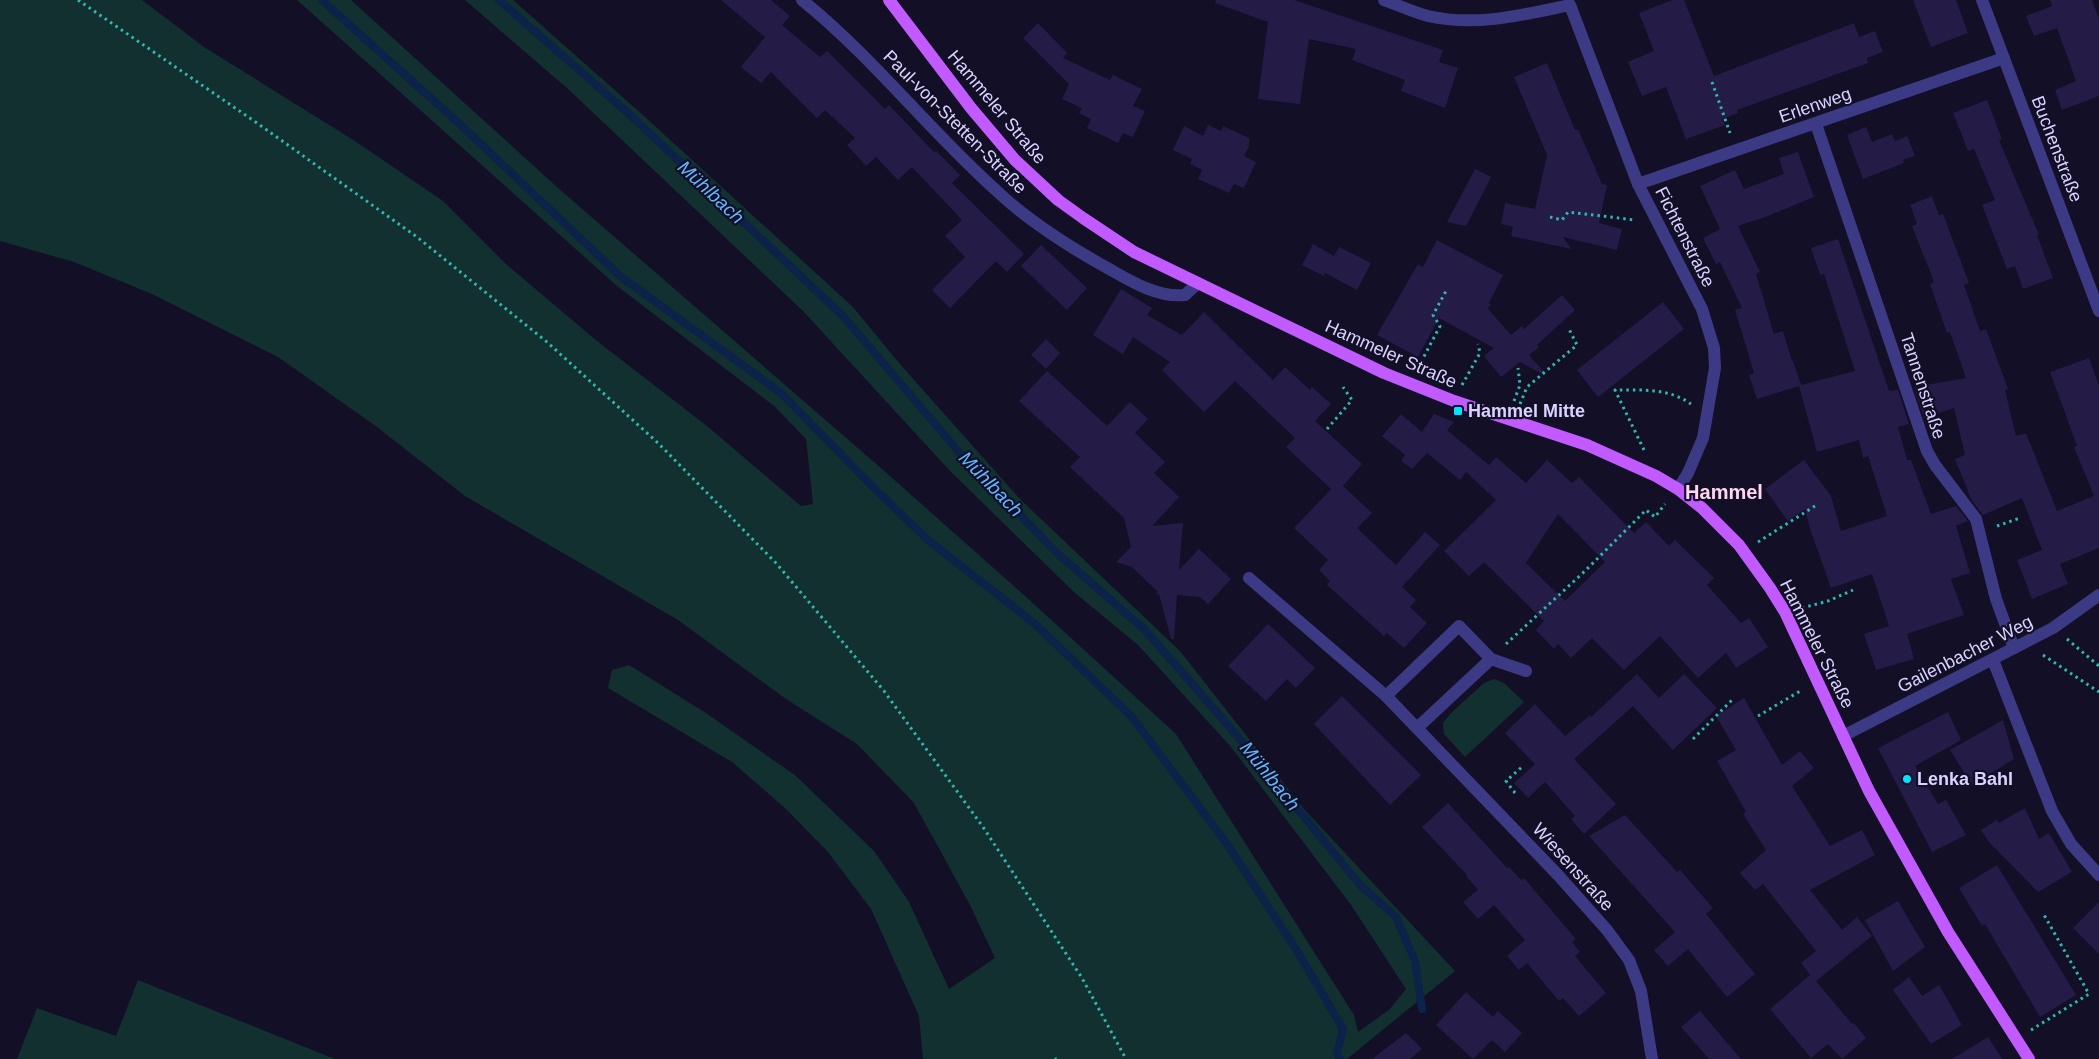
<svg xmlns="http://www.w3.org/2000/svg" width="2099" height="1059" font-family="Helvetica,sans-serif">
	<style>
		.green { fill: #12302f }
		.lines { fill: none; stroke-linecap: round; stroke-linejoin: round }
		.stream { stroke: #0c2248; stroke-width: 8 }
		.building { fill: #241b47; fill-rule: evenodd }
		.path { stroke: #2fb8b0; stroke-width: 3; stroke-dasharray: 2.5 4; stroke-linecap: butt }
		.minor { stroke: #3d3a85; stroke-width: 12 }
		.major { stroke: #c25bff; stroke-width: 12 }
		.poi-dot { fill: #00e5ff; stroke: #130f26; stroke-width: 2 }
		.labels { text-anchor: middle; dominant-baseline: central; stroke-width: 4.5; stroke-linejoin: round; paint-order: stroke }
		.street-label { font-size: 18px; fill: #d9d4ff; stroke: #130f26 }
		.poi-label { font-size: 18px; font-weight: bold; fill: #d9d4ff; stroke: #130f26; text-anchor: start }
		.water-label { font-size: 19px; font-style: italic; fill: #62b6ff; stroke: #130f26 }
		.quarter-label { font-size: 20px; font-weight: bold; fill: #ffd6f0; stroke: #130f26 }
	</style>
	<rect width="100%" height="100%" fill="#130f26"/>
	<g class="green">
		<path d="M0 0H142L204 47 355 141 443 201 506 264 597 341 707 426 801 506 813 504 806 439 774 406 617 286 297 0H351L557 187 882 469 1024 595 1176 734 1354 1015 1358 1032 1390 1009 1406 989 1351 905 1231 747 1138 645 1075 593 951 472 803 311 568 89 465 0H513L644 116 853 307 899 363 1021 500 1180 651 1304 809 1455 971 1347 1059H923L919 1016 871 909 828 852 786 809 732 762 608 688 612 670 629 665 706 713 796 776 874 851 909 902 949 989 995 958 970 905 914 803 857 744 786 699 678 620 465 496 377 427 278 357 152 294 74 262 0 241Z"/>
		<path d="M1494 679 1504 683 1524 702 1465 757 1444 734 1443 723 1450 714 1484 683Z"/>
		<path d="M138 980 335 1059H17L37 1008 116 1036Z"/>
	</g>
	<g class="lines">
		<g class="stream">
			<path d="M322 0 464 128 620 276 781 393 872 486 928 540 1035 624 1132 717 1227 844 1299 954 1343 1029 1337 1054 1340 1059"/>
			<path d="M499 0 628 113 843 316 959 452 1057 553 1145 630 1228 725 1361 886 1396 917 1415 961 1422 1009"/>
		</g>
	</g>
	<g class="building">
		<path d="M721 0H771L790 16 782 25 820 57 827 51 885 109 889 105 934 152 936 151 960 175 952 183 1024 254 1007 272 997 262H995L950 308 932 290 965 257 945 236 962 220 912 167 898 180 876 157 866 166 847 145 855 138 825 110 817 118 771 72 761 83 741 67 765 37Z"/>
		<path d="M1216 0H1294L1443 50 1439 62 1458 68 1445 108 1401 91 1405 80 1352 60 1356 49 1309 39 1300 104 1258 99 1268 22 1215 3Z"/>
		<path d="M1672 0H1684L1714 76 1854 23 1859 37 1875 31 1883 52 1867 58 1868 63 1737 110 1738 113 1722 119 1725 125 1686 139 1666 87 1642 96 1628 62 1654 51 1639 13Z"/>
		<path d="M1913 0H1956L1968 33 1931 47Z"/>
		<path d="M2050 0H2092L2099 19V96L2062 110 2055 90 2076 81 2057 28 2034 36 2026 16 2052 6Z"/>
		<path d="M1038 23 1067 53 1063 58 1110 80 1113 75 1142 89 1133 106 1145 111 1133 137 1123 133 1118 143 1087 128 1091 119 1079 113 1082 108 1062 99 1069 84 1023 38Z"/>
		<path d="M1547 63 1575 130 1578 129 1602 184 1607 185 1599 223 1622 229 1617 250 1563 237 1571 249 1511 236 1513 227 1501 224 1505 203 1535 209 1547 155 1514 77Z"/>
		<path d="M1987 100 2002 139 1999 140 2039 235H2037L2053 278 2023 289 2015 266 2007 269 1982 205 1995 200 1974 149 1968 151 1953 113Z"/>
		<path d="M1208 125 1221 131 1223 126 1249 138V146L1244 156 1256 162 1244 188 1234 184 1229 193 1198 179 1202 170 1190 164 1192 159 1173 150 1184 126 1203 136Z"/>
		<path d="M1866 127 1872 142 1892 134 1895 141 1907 136 1915 156 1903 160 1904 163 1863 179 1847 135Z"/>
		<path d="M1798 152 1814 197 1765 217 1738 226 1760 272 1756 274 1774 334 1783 331 1792 361H1793L1801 385 1855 371 1824 274 1820 275 1811 248 1838 239 1889 391 1898 390 1909 424 1898 427 1907 460H1911L1931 514 1956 506 1968 521 1956 526 1970 573 1951 579 1964 615 1907 634 1914 659 1876 670 1864 634 1889 626 1872 574 1831 588 1810 529 1805 509 1788 521 1765 489 1804 460 1831 496 1841 531 1887 516 1868 456 1863 458 1859 440 1817 452 1799 386 1757 399 1749 375 1754 373 1735 310 1742 308 1720 262 1716 264 1703 238 1720 229 1700 186 1735 170 1744 189 1784 174 1779 158Z"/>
		<path d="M1475 169 1491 177 1466 226 1447 222Z"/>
		<path d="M1932 196 1939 215 1943 214 1969 283 1964 285 1980 331 1986 329 2008 389 2005 390 2016 436 2026 433 2057 511 2094 496 2074 447 2077 446 2050 372 2089 358 2099 386V548L2060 564 2068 584 2032 599 2017 560 2042 550 2022 498 1983 515 1972 501 1955 459 1965 455 1954 408 1924 418 1914 387 1966 378 1950 332 1947 333 1930 284 1934 282 1912 226 1917 224 1910 205Z"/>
		<path d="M1437 240 1503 275 1489 303 1491 304 1488 309 1511 335 1522 326 1524 329 1562 295 1575 310 1537 345 1539 347 1529 355 1544 372 1542 374 1520 362 1501 377 1484 356 1494 348 1439 318 1418 357 1377 335 1418 264 1423 267Z"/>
		<path d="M1313 244 1334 256 1339 247 1371 263 1357 290 1325 273 1324 276 1302 265Z"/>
		<path d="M1041 245 1087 288 1067 310 1021 266Z"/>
		<path d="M1121 289 1152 308 1147 315 1182 335 1204 312 1273 380 1285 367 1310 390 1312 387 1331 404 1315 421 1362 464 1343 486 1372 513 1357 528 1396 565 1425 532 1440 545 1402 587 1416 600 1410 607 1427 623 1404 648 1387 633 1384 636 1327 585 1330 581 1319 570 1328 560 1294 528 1331 489 1286 447 1295 438 1235 381 1204 412 1162 370 1170 362 1133 337 1123 354 1093 335Z"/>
		<path d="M1663 302 1684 329 1598 397 1577 370Z"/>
		<path d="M1046 339 1060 353 1046 369 1031 355Z"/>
		<path d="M1047 371 1107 426 1130 402 1148 419 1135 433 1165 462 1154 473 1179 497 1152 526 1183 523 1179 570 1199 549 1231 579 1208 604 1200 597 1177 595 1174 639H1171L1159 594H1156L1158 592 1132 567 1116 562 1131 547 1124 518 1070 467 1080 457 1019 401Z"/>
		<path d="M1401 414 1422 432 1434 414 1454 422 1447 430 1489 465 1496 457 1526 483 1547 460 1572 483 1579 477 1634 533 1646 522 1669 546 1675 540 1714 578 1707 585 1741 623 1749 618 1768 647 1736 668 1726 653 1698 678 1660 636 1624 670 1592 638 1571 658 1558 644 1554 649 1536 630 1544 621 1484 562 1469 576 1444 551 1496 500 1466 472 1460 480 1427 453 1412 469 1401 461 1405 455 1382 436ZM1558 514 1605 562 1565 601 1526 563Z"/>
		<path d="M1268 624 1315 668 1296 688 1287 679 1266 701 1228 666Z"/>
		<path d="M1637 674 1659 698 1684 674 1717 708 1673 750 1633 706 1574 759 1616 804 1584 834 1571 819 1575 816 1545 782 1528 798 1514 783 1535 764 1505 733 1535 704 1565 736 1590 715 1591 717Z"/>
		<path d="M1342 696 1421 775 1390 805 1314 724Z"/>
		<path d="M1744 698 1782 765 1800 751 1814 768 1792 786 1830 846 1862 830 1875 855 1810 890 1842 930 1857 917 1872 936 1816 981 1852 1024 1854 1023 1866 1038 1842 1059 1828 1044 1811 1058 1770 1009 1810 975 1812 977 1801 963 1816 951 1763 884 1755 890 1740 873 1766 850 1743 814 1746 812 1717 761 1736 750 1716 716Z"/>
		<path d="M1948 712 1961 740 1915 766 1938 804 1946 800 1966 835 1932 852 1878 748Z"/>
		<path d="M2003 720 2014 759 1972 785 1950 750Z"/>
		<path d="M1448 803 1507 868 1509 867 1521 880 1524 878 1576 939 1572 942 1580 952 1575 956 1606 993 1579 1016 1563 998 1559 1001 1527 963 1519 970 1507 956 1525 940 1494 905 1478 919 1463 902 1478 890 1466 876 1467 875 1422 827Z"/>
		<path d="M2025 808 2039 839 2049 833 2072 872 2038 892 1989 842 1981 830 1997 820 1999 823Z"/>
		<path d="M1625 815 1677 872 1680 870 1713 908 1706 914 1755 974 1727 997 1688 949 1668 966 1654 950 1675 932 1589 836Z"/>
		<path d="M1997 865 2076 995 2040 1017 1985 924 1982 926 1959 888Z"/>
		<path d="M1898 901 1925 947 1893 971 1865 920Z"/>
		<path d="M2099 902V954L2073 928Z"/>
		<path d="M1909 977 1922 996 1939 985 1962 1025 1931 1044 1893 990Z"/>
		<path d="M1466 992 1493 1017 1498 1011 1522 1033 1505 1052 1492 1040 1473 1059 1436 1025Z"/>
		<path d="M1700 1011 1741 1059H1709L1681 1027Z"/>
		<path d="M1406 1033 1422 1049 1410 1059H1372Z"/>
		<path d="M1988 1037 2002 1059H1952Z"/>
	</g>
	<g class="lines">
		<g class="path">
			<path d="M78 0 257 123 417 237 547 342 658 443 776 563 884 691 983 827 1082 978 1126 1059"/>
			<path d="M1712 82 1730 133"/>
			<path d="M1550 217 1562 220 1568 212 1635 220"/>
			<path d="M1418 368 1440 326 1433 315 1446 291"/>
			<path d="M1462 385 1480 353 1478 344"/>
			<path d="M1514 401 1520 385 1518 368"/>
			<path d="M1520 404 1527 387 1577 345 1568 327"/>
			<path d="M1327 429 1352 400 1343 387"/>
			<path d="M1644 450 1615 390C1641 390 1669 388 1691 404"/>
			<path d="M1997 526 2020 518"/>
			<path d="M1758 542 1815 506"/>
			<path d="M1802 608 1828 601 1853 590"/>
			<path d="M2067 639 2099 666"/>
			<path d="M1506 644 1585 571 1646 510 1655 517 1665 504"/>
			<path d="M2043 655 2099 692"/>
			<path d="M1758 716 1802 690"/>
			<path d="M1693 739 1732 700"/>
			<path d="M1515 793 1506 781 1523 766"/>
			<path d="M2031 1030 2089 994 2043 913"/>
			<path d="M1055 1058 1056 1059"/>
		</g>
		<g class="minor">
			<path d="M802 0C874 58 930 132 999 193 1032 224 1071 248 1111 270 1132 282 1159 298 1185 295L1198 283"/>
			<path d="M1384 0C1398 5 1413 12 1428 16 1476 27 1522 15 1570 5L1638 184 1702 309 1714 348 1715 368 1703 438 1688 473 1678 489"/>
			<path d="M1982 0 2099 311"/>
			<path d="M1816 124 1927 451 1935 465 1976 519 1996 599 2014 648"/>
			<path d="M1638 184 2004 58"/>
			<path d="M1249 578 1386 696 1558 875 1607 930 1629 960 1641 991 1652 1059"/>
			<path d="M1993 660 2052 811 2071 844 2099 875"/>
			<path d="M1386 696 1459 626 1491 659 1526 671"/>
			<path d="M1417 728 1491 659"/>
			<path d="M1843 736 2053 628 2099 595"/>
		</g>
		<path class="major" d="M889 0 971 108 1015 160 1058 200 1083 218 1134 252 1384 373 1454 401 1587 445 1656 476 1678 489 1702 508 1739 545 1770 588 1785 612 1869 791 1948 932 2029 1059"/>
	</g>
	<g class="poi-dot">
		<rect x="1453" y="406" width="10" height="10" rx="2.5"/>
		<circle cx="1907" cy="779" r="5"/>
	</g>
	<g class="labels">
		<g class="street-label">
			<text transform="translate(1815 105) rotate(-19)">Erlenweg</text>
			<text transform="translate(997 107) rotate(50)">Hammeler Straße</text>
			<text transform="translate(955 122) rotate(45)">Paul-von-Stetten-Straße</text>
			<text transform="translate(2057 149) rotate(69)">Buchenstraße</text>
			<text transform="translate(1685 237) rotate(63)">Fichtenstraße</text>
			<text transform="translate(1391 354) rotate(24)">Hammeler Straße</text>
			<text transform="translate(1923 386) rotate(72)">Tannenstraße</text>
			<text transform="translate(1817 644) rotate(63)">Hammeler Straße</text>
			<text transform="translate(1965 654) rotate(-27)">Gailenbacher Weg</text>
			<text transform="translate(1573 867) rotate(48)">Wiesenstraße</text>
		</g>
		<g class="poi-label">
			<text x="1468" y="411">Hammel Mitte</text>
			<text x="1917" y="779">Lenka Bahl</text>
		</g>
		<g class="water-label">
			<text transform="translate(711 192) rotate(43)">Mühlbach</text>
			<text transform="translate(991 484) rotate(46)">Mühlbach</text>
			<text transform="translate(1270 776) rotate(51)">Mühlbach</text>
		</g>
		<g class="quarter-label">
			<text x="1724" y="492">Hammel</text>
		</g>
	</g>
</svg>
